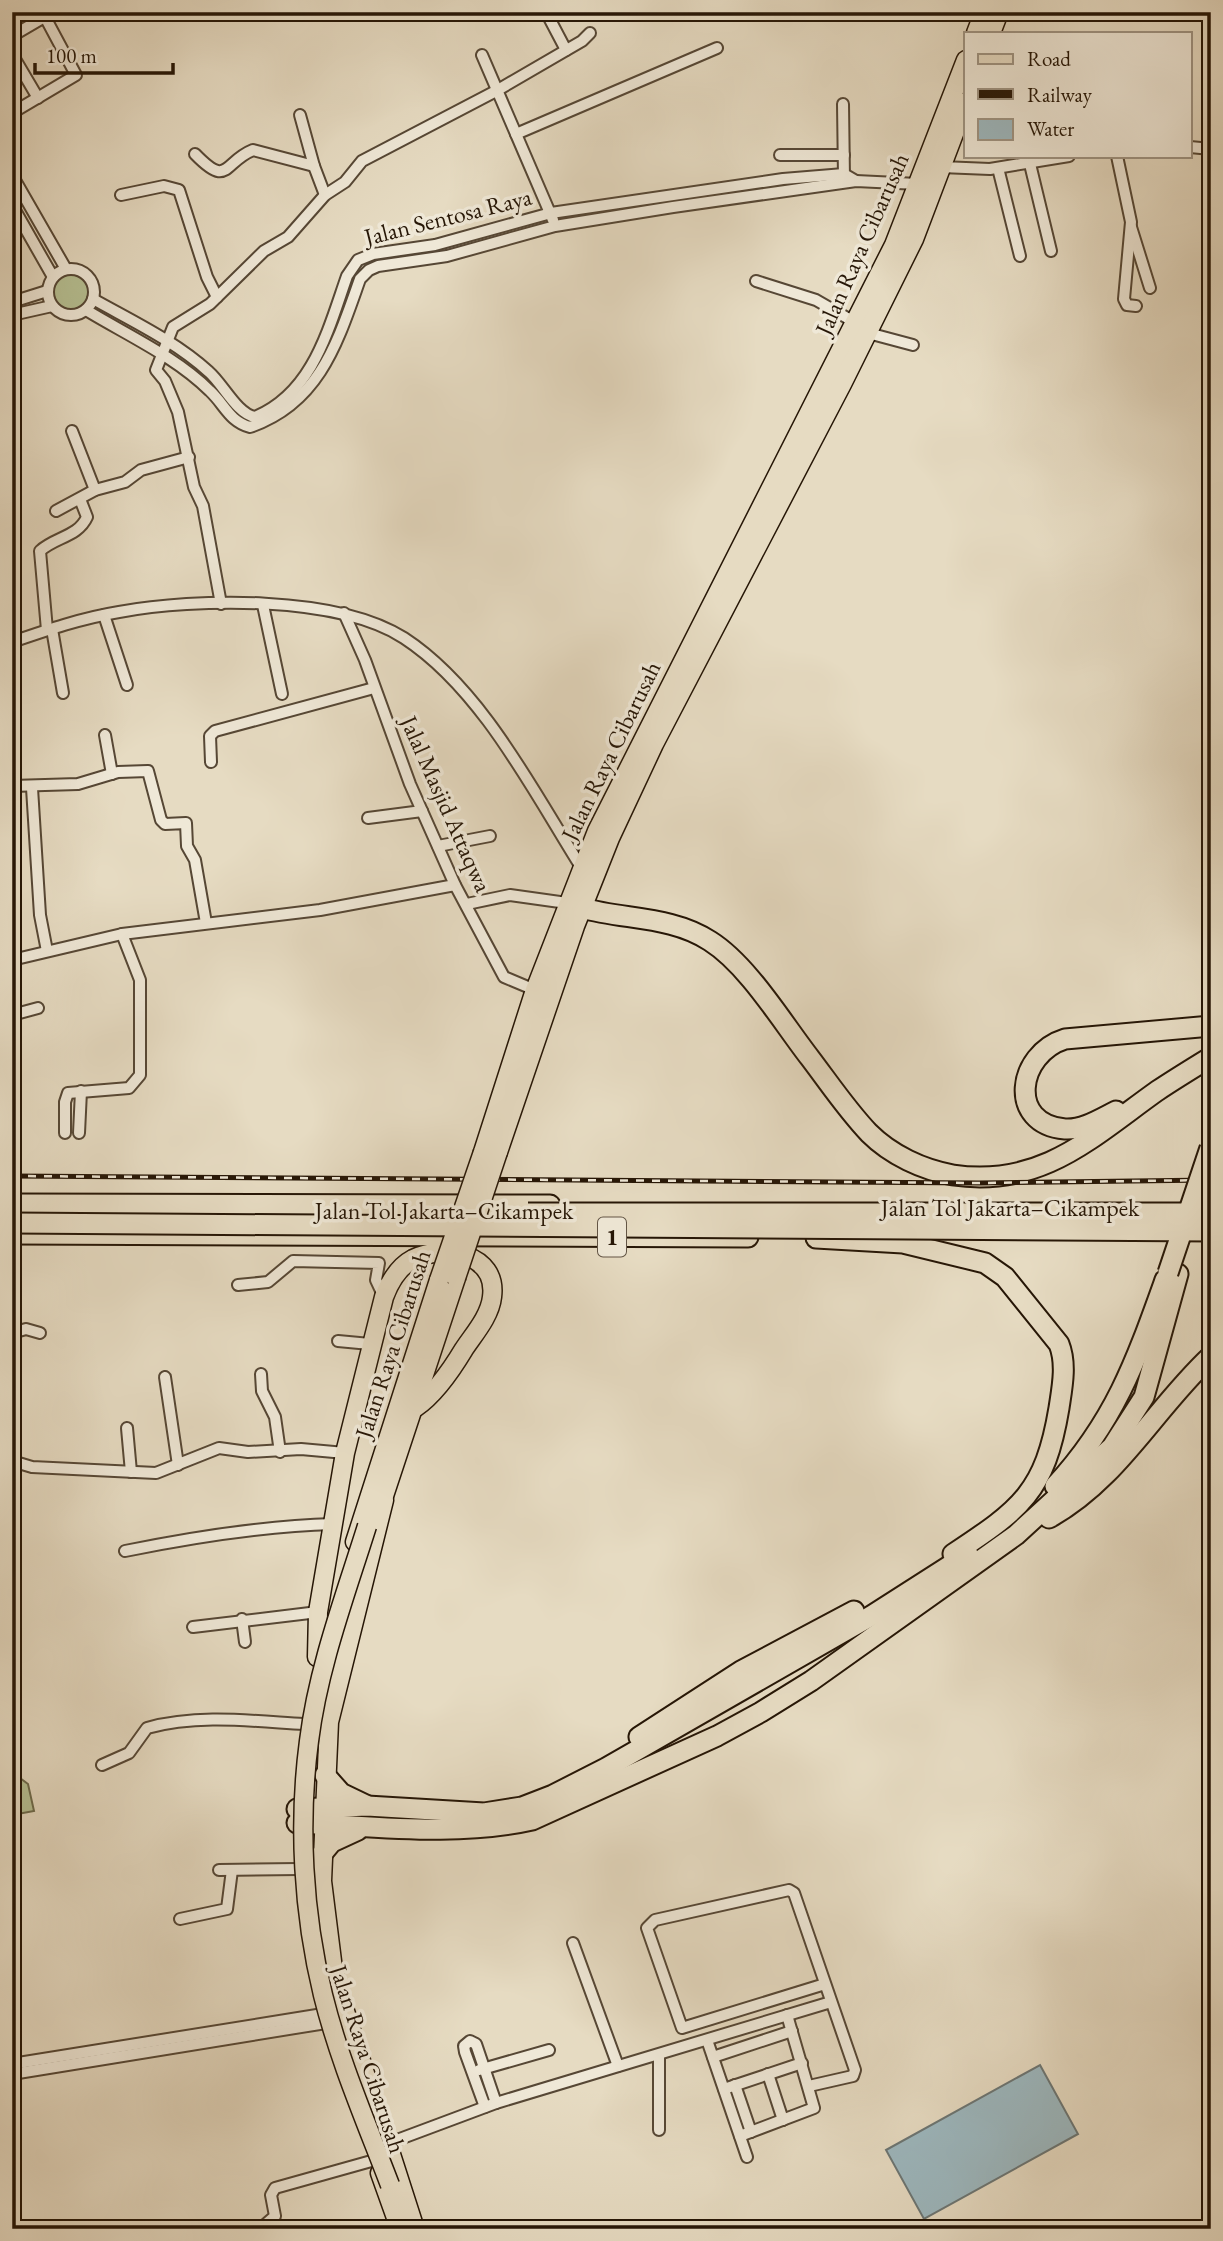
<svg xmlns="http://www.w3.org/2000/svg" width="1223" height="2241" font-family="'EB Garamond',serif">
<rect width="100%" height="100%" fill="#e6dbc2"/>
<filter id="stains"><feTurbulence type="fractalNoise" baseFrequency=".00286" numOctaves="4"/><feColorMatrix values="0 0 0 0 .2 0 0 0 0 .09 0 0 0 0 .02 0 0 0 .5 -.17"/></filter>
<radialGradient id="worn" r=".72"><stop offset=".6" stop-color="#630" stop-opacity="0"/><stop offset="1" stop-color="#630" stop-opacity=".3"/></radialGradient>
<g fill="#b6c093" stroke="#6e6b4c" stroke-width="2">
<circle cx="72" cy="292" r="19"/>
<polygon points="12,1772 28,1784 34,1811 12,1815"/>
</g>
<polygon fill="#9db8bf" stroke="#6d7775" stroke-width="2" points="1040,2065 1078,2134 924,2219 886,2150"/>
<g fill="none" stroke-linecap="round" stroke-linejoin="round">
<defs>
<g id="street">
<polyline points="546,12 566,50"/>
<polyline points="12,36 53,12"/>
<polyline points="12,54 38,98"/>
<polyline points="482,55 553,220"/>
<polyline points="843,104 844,178"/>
<polyline points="12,113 76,75 45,17"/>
<polyline points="300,115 314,166 325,195"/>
<polyline points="516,134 717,48"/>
<polyline points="1190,147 1211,149"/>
<polyline points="1208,149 1211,167"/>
<path d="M195,154c34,35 28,8 58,-4l61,16"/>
<polyline points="780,155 844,155"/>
<polyline points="1117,156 1131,222 1124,299 1127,305 1136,306"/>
<polyline points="1030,164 1051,251"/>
<polyline points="941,167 990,169 1069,156"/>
<polyline points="998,168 1020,256"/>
<polyline points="12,175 66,269"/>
<polyline points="121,195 164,186 179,190 207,277 217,297"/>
<polyline points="12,205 53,277"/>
<polyline points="1131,227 1150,288"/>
<circle cx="71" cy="292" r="23"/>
<polyline points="756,281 816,300 856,323"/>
<path d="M93,299c39,22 82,42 116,73 14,12 28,42 46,45 58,-24 73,-87 92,-141l11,-16 15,-6 62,-9 116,-32 232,-34 61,-5 12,7"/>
<polyline points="12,302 47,291"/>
<path d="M86,310c41,25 90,47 124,81 15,14 19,30 40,36 70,-24 88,-86 110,-148l9,-9 9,-4 69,-10 108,-30 118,-19 183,-26 62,3"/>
<polyline points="12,315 52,306"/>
<polyline points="868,333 913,345"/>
<polyline points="72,431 95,490"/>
<polyline points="56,511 95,490 125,482 141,470 189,457"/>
<polyline points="221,604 203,506 194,487 178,412 165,381 156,370 173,327 210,304 264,251 288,237 325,195 345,182 362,161 496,91 582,41 590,33"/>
<polyline points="263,605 282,694"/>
<polyline points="344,613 365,660 410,784 455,885 504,977 535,990"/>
<polyline points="104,615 127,685"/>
<polyline points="52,629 63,693"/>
<path d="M47,630l-7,-79c15,-14 38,-14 47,-34l-7,-18"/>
<path d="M12,642c35,-12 70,-24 107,-30 77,-14 218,-17 285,26 78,51 129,153 177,229"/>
<polyline points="105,735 112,774"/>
<polyline points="211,762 210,736 215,731 374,688"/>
<polyline points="12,786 78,784 118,772 148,771 161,820 165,824 186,823 187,846 195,860 206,923"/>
<polyline points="32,788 40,915 47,951"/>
<polyline points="368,818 422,811"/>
<polyline points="438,846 490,836"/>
<polyline points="467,904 510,895 567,903"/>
<polyline points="12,960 122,934 320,910 455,885"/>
<polyline points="12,1015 38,1008"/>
<polyline points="65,1133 65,1102 68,1093 129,1088 140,1075 140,980 122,934"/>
<polyline points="79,1133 81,1091"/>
<polyline points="238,1285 268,1282 293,1261 379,1263 376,1280 384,1297"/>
<polyline points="12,1333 26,1329 40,1333"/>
<polyline points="338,1341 370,1344"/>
<polyline points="261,1374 262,1391 275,1417 280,1452"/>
<polyline points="165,1377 178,1465"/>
<polyline points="127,1428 131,1472"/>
<polyline points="12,1461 32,1467 156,1473 219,1448 248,1452 301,1449 345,1453"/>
<path d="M125,1551c69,-14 138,-25 208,-27"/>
<polyline points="242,1619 245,1642"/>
<polyline points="193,1627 318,1612"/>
<path d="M102,1765l27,-12 18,-25c51,-14 105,-7 157,-4"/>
<polyline points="219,1870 299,1869"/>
<polyline points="180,1919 227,1909 232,1870"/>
<polyline points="573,1943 618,2066"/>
<polyline points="707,2040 747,2157"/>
<polyline points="659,2055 659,2130"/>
<polyline points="713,2057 792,2031"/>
<polyline points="12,2064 323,2014"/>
<polyline points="479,2070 549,2050"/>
<polyline points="12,2074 326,2023"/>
<polyline points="768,2074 783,2120"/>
<polyline points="735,2085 751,2132"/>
<polyline points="809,2086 853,2076 855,2070 794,1893 789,1890 655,1920 647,1928 682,2028 825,1984"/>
<polyline points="724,2089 802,2063"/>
<polyline points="485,2107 465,2052 464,2046 470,2041 476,2044 496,2103"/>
<polyline points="740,2136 814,2108 787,2015"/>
<polyline points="389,2143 496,2103 831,2002"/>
<polyline points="260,2229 275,2216 271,2195 275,2188 375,2160"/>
</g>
<g id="primary">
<polyline points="976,33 984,12"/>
<polyline points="991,33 999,12"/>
<polyline points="483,1152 535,990 597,831 894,245 966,60"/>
<polyline points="498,1152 575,926 610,838 654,744 842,384 914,239 966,102"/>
<polyline points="384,1500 329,1722 322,1881 334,1977 415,2229"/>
<polyline points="379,1511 456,1278"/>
<polyline points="355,1542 439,1280"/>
<path d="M317,1657l1,-45 27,-159 39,-156c6,-16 14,-30 29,-38 30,-15 85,-6 79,38 -2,19 -18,37 -28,52 -12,20 -29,45 -48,58"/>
<polyline points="380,2173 400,2229"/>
</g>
<g id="highway">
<path d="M582,908c43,12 90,8 128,33 38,24 72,81 100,117 19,25 37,52 59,75 22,22 54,37 84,42 88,13 138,-37 204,-84 18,-12 36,-23 54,-34"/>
<path d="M1116,1111c-16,8 -33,19 -51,18 -58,-5 -48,-75 0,-90l146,-13"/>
<polyline points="12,1204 550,1205"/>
<polyline points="12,1234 748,1237"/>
<path d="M816,1238l87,5 82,20 20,14 54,67c8,20 3,44 0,64 -14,84 -38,101 -106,146"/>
<path d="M1055,1486c60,-65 81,-125 110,-206"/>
<path d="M1049,1518c70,-39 105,-109 162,-162"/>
<polyline points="639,1737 741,1671 854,1611"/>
<polyline points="325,1775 341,1793 366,1805"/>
<polyline points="297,1809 367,1806 484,1813 522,1807 553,1795 606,1768 871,1616 968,1554"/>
<path d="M297,1823c76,3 160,14 235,-3l185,-84 44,-24 50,-31 205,-146 96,-88 32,-50 34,-123"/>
<polyline points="322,1854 332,1842 358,1830"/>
</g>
</defs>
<use href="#street" stroke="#564735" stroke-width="14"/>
<use href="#primary" stroke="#261606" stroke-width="21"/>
<use href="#highway" stroke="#261606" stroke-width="23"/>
<use href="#street" stroke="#efe8d7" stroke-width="10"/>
<use href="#primary" stroke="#e6dbc2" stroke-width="18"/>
<use href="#highway" stroke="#e6dbc2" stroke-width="19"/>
<defs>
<polyline id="rail" points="12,1176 979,1183 1211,1180"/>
</defs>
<use href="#rail" stroke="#261606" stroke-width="5"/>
<use href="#rail" stroke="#efe8d7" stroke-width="2.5" stroke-dasharray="8" stroke-linecap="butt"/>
<defs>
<g id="primary-bridge">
<polyline points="456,1278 498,1152"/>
<polyline points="439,1280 483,1152"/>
<path d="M367,1526c-22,70 -49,142 -58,215 -11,83 -6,172 14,254 16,65 43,127 67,190"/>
</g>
<g id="highway-bridge">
<polyline points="528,1213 1211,1213"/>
<polyline points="12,1223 1211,1231"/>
<polyline points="1168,1273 1210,1148"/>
</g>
</defs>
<use href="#primary-bridge" stroke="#261606" stroke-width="21" stroke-linecap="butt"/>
<use href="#highway-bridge" stroke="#261606" stroke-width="23" stroke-linecap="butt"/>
<use href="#primary-bridge" stroke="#e6dbc2" stroke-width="18"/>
<use href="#highway-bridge" stroke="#e6dbc2" stroke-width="19"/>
</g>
<g text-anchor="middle" stroke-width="7" stroke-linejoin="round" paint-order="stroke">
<rect fill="#efe8d7" stroke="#625545" stroke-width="2" x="598" y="1217.5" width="28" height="39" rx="5"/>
<g font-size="23" font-weight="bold" fill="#261606">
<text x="612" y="1245">1</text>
</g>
<g font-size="24" fill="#261606" stroke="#efe8d7">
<text transform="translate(448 217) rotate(-14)" y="8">Jalan Sentosa Raya</text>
<text transform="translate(862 244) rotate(-66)" y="8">Jalan Raya Cibarusah</text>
<text transform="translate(611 751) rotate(-64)" y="8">Jalan Raya Cibarusah</text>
<text transform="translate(446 804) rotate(66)" y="8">Jalal Masjid Attaqwa</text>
<text x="1010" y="1216">Jalan Tol Jakarta–Cikampek</text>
<text x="444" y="1219">Jalan Tol Jakarta–Cikampek</text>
<text transform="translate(393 1344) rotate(-72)" y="8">Jalan Raya Cibarusah</text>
<text transform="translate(368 2059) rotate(72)" y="8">Jalan Raya Cibarusah</text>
</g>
</g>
<rect width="1223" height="2241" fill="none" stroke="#e6dbc2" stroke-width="42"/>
<rect x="14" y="14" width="1195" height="2213" fill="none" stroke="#261606" stroke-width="3.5"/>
<rect x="21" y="21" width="1181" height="2199" fill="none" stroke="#261606" stroke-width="2"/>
<rect x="964" y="32" width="228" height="126" fill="#efe8d7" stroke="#9f9483" stroke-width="2"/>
<rect x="978" y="54" width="35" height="10" fill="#e6dbc2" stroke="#9f9483" stroke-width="2"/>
<text x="1027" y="66" font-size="21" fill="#261606">Road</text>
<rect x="978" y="89" width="35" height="10" fill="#261606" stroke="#9f9483" stroke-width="2"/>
<text x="1027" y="102" font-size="21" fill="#261606">Railway</text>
<rect x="978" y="119" width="35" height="21" fill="#9db8bf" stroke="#9f9483" stroke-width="2"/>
<text x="1027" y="136" font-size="21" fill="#261606">Water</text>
<path d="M35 63v10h138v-10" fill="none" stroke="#261606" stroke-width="3.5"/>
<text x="46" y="63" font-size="21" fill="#261606" stroke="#efe8d7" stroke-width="5" paint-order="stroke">100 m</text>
<rect width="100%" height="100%" filter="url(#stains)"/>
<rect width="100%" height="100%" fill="url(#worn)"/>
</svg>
